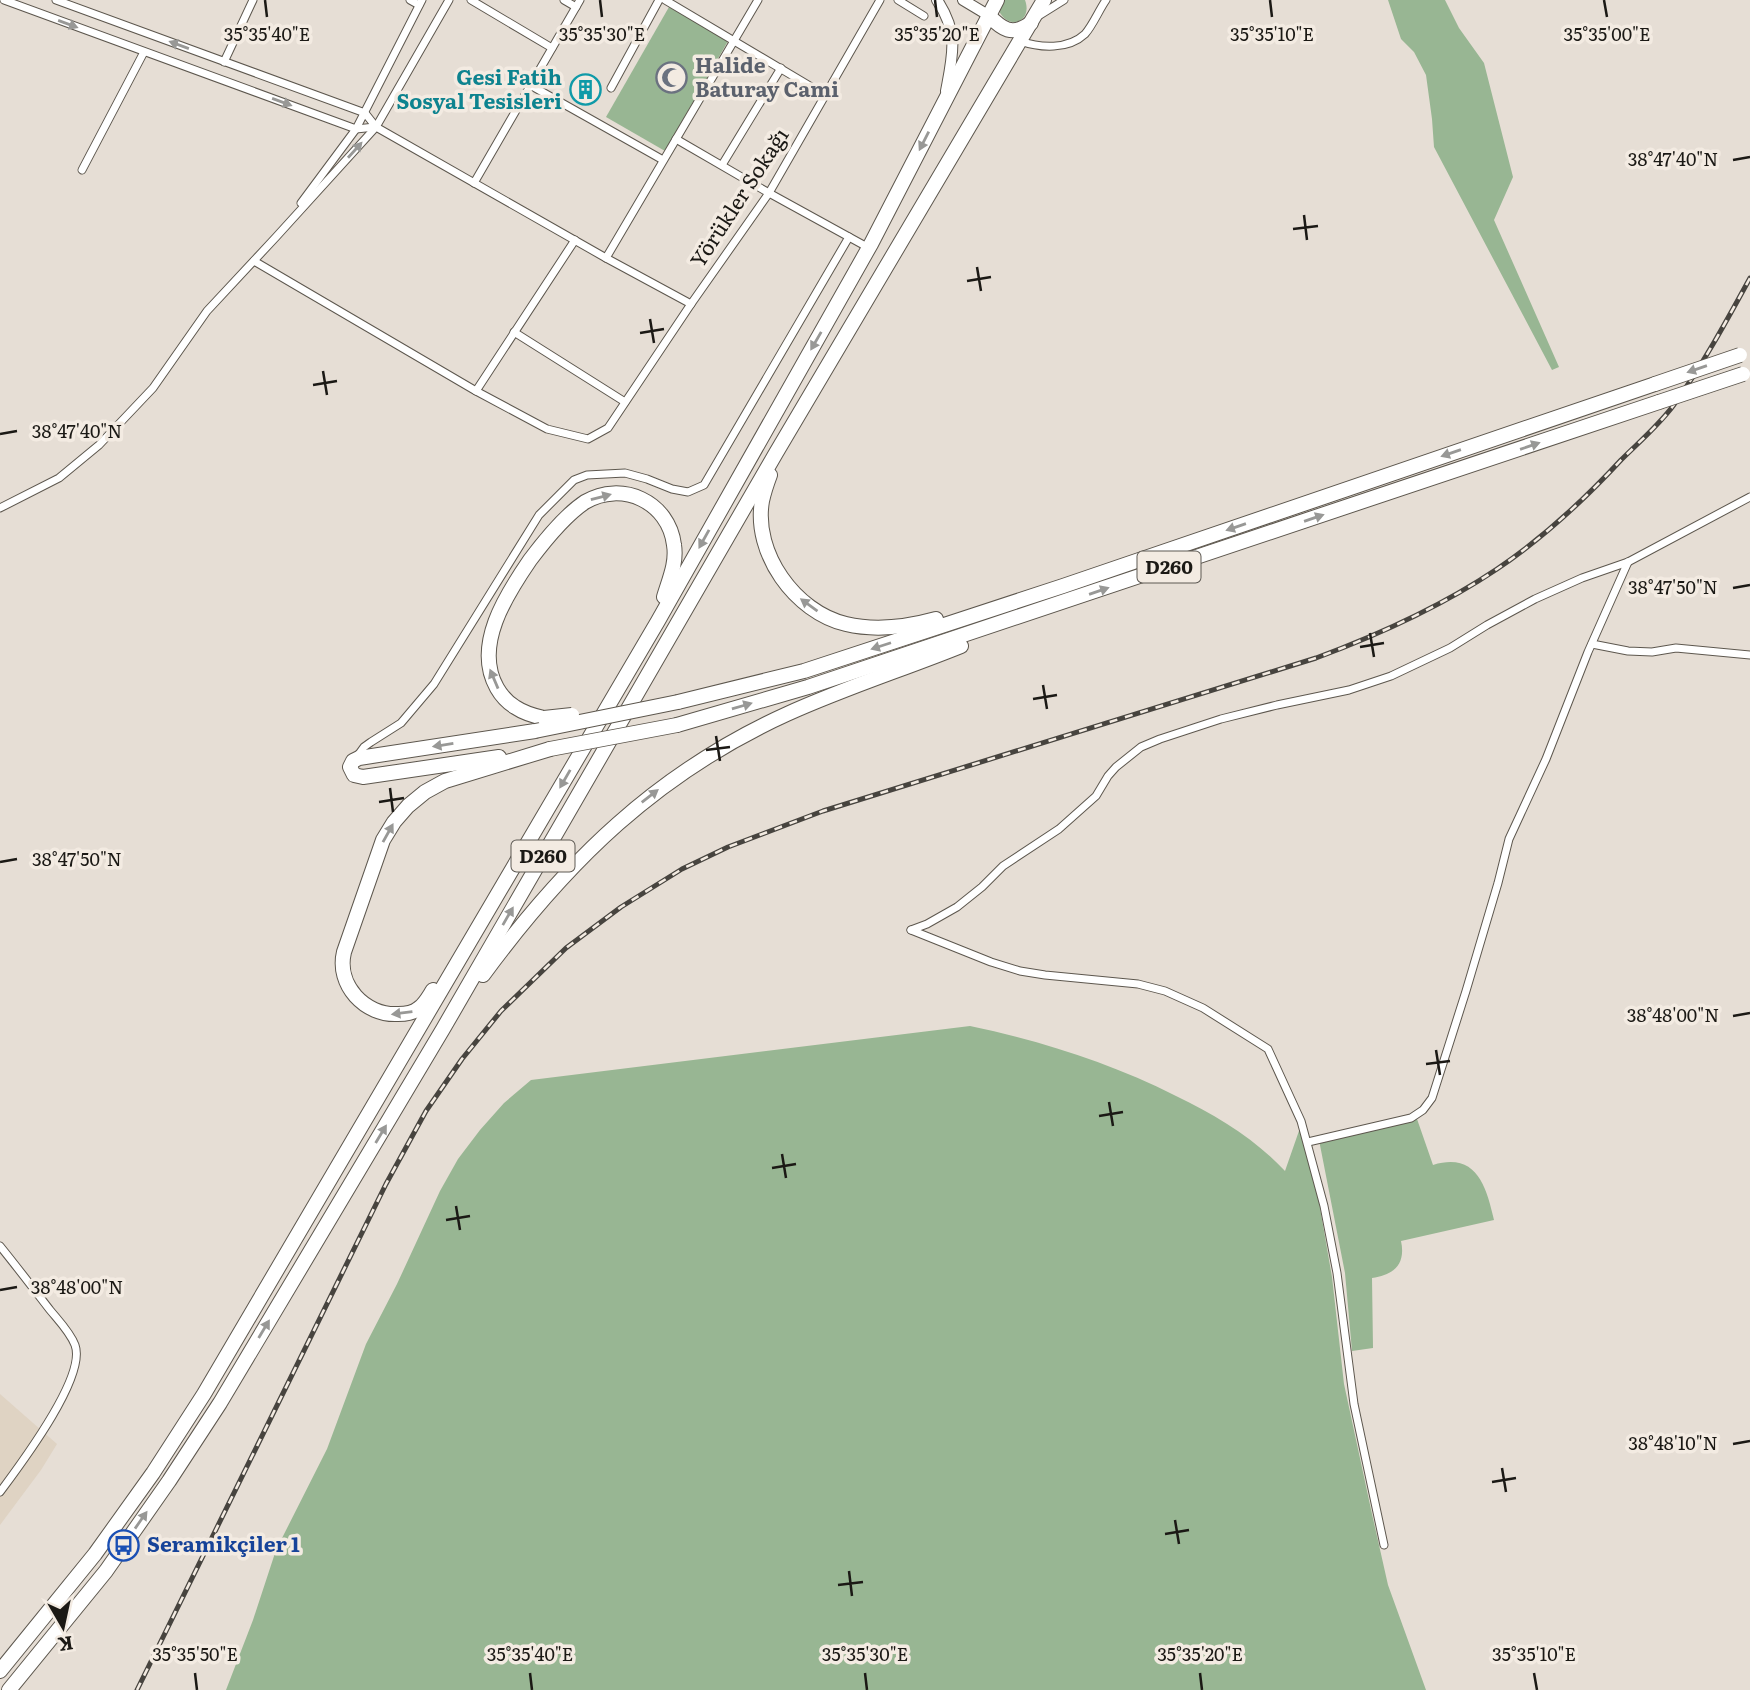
<svg xmlns="http://www.w3.org/2000/svg" width="1750" height="1690" font-family="Literata,serif">
<rect width="100%" height="100%" fill="#e6ded5"/>
<polygon fill="#dfd3c3" points="0,1394 57,1444 41,1470 0,1525"/>
<g fill="#98b693">
<path d="M1001,0h24c8,22 -16,31 -26,11z"/>
<polygon points="1388,0 1445,0 1459,28 1484,63 1513,177 1494,220 1559,367 1552,370 1434,147 1432,119 1426,75 1414,52 1401,39"/>
<polygon points="669,7 728,41 665,151 606,117"/>
<path d="M970,1026c71,15 141,37 206,70 41,20 78,42 109,75l15,-43 19,74 13,75 12,107 28,130 16,71 38,105h-1200l27,-70 23,-70 51,-101 39,-105 31,-60 43,-93 18,-32 22,-29 24,-27 27,-23z"/>
<path d="M1417,1119l16,46c43,-13 53,20 61,55l-93,21c5,23 -7,34 -29,37l1,70 -21,3 -7,-78 -26,-133z"/>
</g>
<g fill="none" stroke-linecap="round" stroke-linejoin="round">
<defs>
<g id="street">
<polyline points="4,0 356,129 375,127"/>
<polyline points="56,0 365,113 376,127 606,258 691,304"/>
<polyline points="410,0 419,5"/>
<polyline points="471,0 552,48"/>
<polyline points="564,0 576,7"/>
<polyline points="665,0 825,95"/>
<polyline points="898,0 924,16"/>
<polyline points="1040,15 1064,0"/>
<path d="M1020,41c20,7 48,9 65,-7 8,-9 14,-24 21,-34"/>
<polyline points="224,62 253,0"/>
<polyline points="530,85 663,160"/>
<polyline points="611,88 659,0"/>
<polyline points="676,139 769,193 869,248"/>
<polyline points="722,165 781,68"/>
<polyline points="82,170 144,52"/>
<polyline points="474,183 580,0"/>
<polyline points="301,203 356,129 422,0"/>
<polyline points="606,258 758,0"/>
<polyline points="254,261 476,391 547,429 588,439 608,428 691,304 769,193 880,0"/>
<polyline points="514,332 625,402"/>
<polyline points="476,391 575,240"/>
<polyline points="0,508 59,478 99,445 153,388 207,311 276,237 376,127 449,0"/>
<polyline points="1592,644 1628,651 1652,652 1676,648 1750,655"/>
<polyline points="356,758 364,747 371,742 401,723 434,684 539,515 574,480 587,475 625,473 647,479 672,489 688,492 704,485 849,237"/>
<polyline points="911,930 927,924 957,907 982,887 1003,866 1059,829 1096,796 1108,776 1116,767 1141,747 1160,739 1221,719 1277,705 1349,690 1391,676 1450,648 1487,625 1535,599 1582,578 1628,562 1750,497"/>
<polyline points="911,930 991,962 1020,971 1045,975 1138,984 1165,991 1203,1008 1268,1049 1301,1121 1324,1206 1337,1273 1354,1404 1384,1545"/>
<polyline points="1308,1142 1411,1118 1423,1110 1432,1098 1466,991 1498,883 1509,839 1546,759 1588,652 1628,562"/>
<path d="M0,1246c17,21 33,42 50,64 9,11 20,22 25,35 12,32 -55,120 -75,147"/>
</g>
<g id="secondary">
<path d="M937,0c22,33 16,54 9,91"/>
<polyline points="963,0 988,15"/>
</g>
<g id="highway">
<path d="M988,15c14,14 24,22 43,8"/>
<path d="M770,475c-3,8 -6,17 -8,26 -9,52 33,111 84,123 29,7 61,3 90,-5"/>
<polyline points="678,702 804,671 1063,586 1655,384"/>
<path d="M544,718c-10,-2 -20,-5 -29,-11 -8,-5 -14,-12 -18,-19 -24,-42 9,-93 33,-128 15,-20 34,-44 55,-58 37,-22 84,0 89,43 3,18 -5,35 -10,52"/>
<polyline points="677,725 808,687 1659,402"/>
<polyline points="499,757 363,777 354,775 350,767 353,761 359,758 535,731"/>
<path d="M483,975c84,-114 174,-202 304,-261 57,-26 117,-45 174,-68"/>
<path d="M433,990c-4,6 -8,14 -14,18 -5,5 -14,6 -21,6 -33,2 -62,-29 -54,-62l39,-112 11,-18 14,-16 17,-14 20,-11 105,-32"/>
<polyline points="0,1671 95,1554 153,1473 204,1394 658,621 871,244 997,0"/>
<polyline points="9,1690 106,1571 169,1481 220,1403 443,1029 776,453 1044,0"/>
</g>
</defs>
<use href="#street" stroke="#5d574e" stroke-width="9"/>
<use href="#secondary" stroke="#5d574e" stroke-width="12"/>
<use href="#highway" stroke="#5d574e" stroke-width="16"/>
<use href="#street" stroke="#fff" stroke-width="7"/>
<use href="#secondary" stroke="#fff" stroke-width="10"/>
<use href="#highway" stroke="#fff" stroke-width="14"/>
<defs>
<path id="rail" d="M137,1690l249,-506 40,-73 36,-52 39,-48 65,-63 55,-41 61,-38 46,-22 95,-36 493,-153c62,-23 126,-52 181,-89 46,-31 87,-69 124,-109 17,-17 37,-34 52,-54 29,-40 53,-84 77,-128"/>
</defs>
<use href="#rail" stroke="#47443f" stroke-width="5"/>
<use href="#rail" stroke="#f3ebe2" stroke-width="2.5" stroke-dasharray="8" stroke-linecap="butt"/>
<defs>
<g id="highway-bridge">
<polyline points="1655,384 1740,355"/>
<polyline points="1659,402 1743,374"/>
<polyline points="544,718 572,715"/>
<polyline points="535,731 678,702"/>
<polyline points="550,749 677,725"/>
</g>
</defs>
<use href="#highway-bridge" stroke="#5d574e" stroke-width="16" stroke-linecap="butt"/>
<use href="#highway-bridge" stroke="#fff" stroke-width="14"/>
</g>
<defs><path id="oneway-solid" d="M-6-.8H1V-3.2L6.5 0L1 3.2V.8H-6Z" transform="scale(1.75)"/></defs>
<g fill="#989896">
<use href="#oneway-solid" transform="translate(68 24) rotate(20)"/>
<use href="#oneway-solid" transform="translate(179 45) rotate(-160)"/>
<use href="#oneway-solid" transform="translate(282 102) rotate(20)"/>
<use href="#oneway-solid" transform="translate(924 141) rotate(117)"/>
<use href="#oneway-solid" transform="translate(355 150) rotate(-48)"/>
<use href="#oneway-solid" transform="translate(816 341) rotate(120)"/>
<use href="#oneway-solid" transform="translate(1697 369) rotate(161)"/>
<use href="#oneway-solid" transform="translate(1530 446) rotate(-19)"/>
<use href="#oneway-solid" transform="translate(1451 453) rotate(161)"/>
<use href="#oneway-solid" transform="translate(601 497) rotate(-15)"/>
<use href="#oneway-solid" transform="translate(1314 518) rotate(-19)"/>
<use href="#oneway-solid" transform="translate(1236 527) rotate(161)"/>
<use href="#oneway-solid" transform="translate(704 539) rotate(119)"/>
<use href="#oneway-solid" transform="translate(1099 591) rotate(-19)"/>
<use href="#oneway-solid" transform="translate(809 605) rotate(-144)"/>
<use href="#oneway-solid" transform="translate(881 646) rotate(162)"/>
<use href="#oneway-solid" transform="translate(494 679) rotate(-113)"/>
<use href="#oneway-solid" transform="translate(742 706) rotate(-16)"/>
<use href="#oneway-solid" transform="translate(443 745) rotate(171)"/>
<use href="#oneway-solid" transform="translate(565 779) rotate(120)"/>
<use href="#oneway-solid" transform="translate(650 796) rotate(-38)"/>
<use href="#oneway-solid" transform="translate(388 833) rotate(-61)"/>
<use href="#oneway-solid" transform="translate(508 916) rotate(-60)"/>
<use href="#oneway-solid" transform="translate(402 1013) rotate(173)"/>
<use href="#oneway-solid" transform="translate(381 1134) rotate(-59)"/>
<use href="#oneway-solid" transform="translate(264 1329) rotate(-59)"/>
<use href="#oneway-solid" transform="translate(141 1520) rotate(-55)"/>
</g>
<path fill="none" stroke="#1b1915" stroke-width="2.5" d="M265,0l2,17M600,0l2,17M935,0l2,17M1270,0l2,17M1604,0l3,17M1733,160l17,-3M1304,215l3,25M1293,229l25,-3M977,267l4,24M967,281l24,-4M650,319l4,24M640,333l24,-4M323,371l4,24M313,385l24,-4M0,434l17,-3M1733,588l17,-3M1370,633l4,24M1360,647l24,-4M1043,685l4,24M1033,699l24,-4M716,736l4,25M706,750l24,-3M390,788l3,24M379,802l25,-4M0,862l17,-3M1733,1016l17,-3M1436,1050l4,25M1426,1064l24,-3M1109,1102l4,24M1099,1116l24,-4M782,1154l4,24M772,1168l24,-4M456,1206l4,24M446,1220l24,-4M0,1290l17,-3M1733,1444l17,-3M1502,1468l4,24M1492,1482l24,-4M1175,1520l4,24M1165,1534l24,-4M849,1571l3,25M838,1585l25,-3M195,1673l2,17M530,1673l2,17M865,1673l2,17M1200,1673l2,17M1534,1673l3,17"/>
<defs>
<symbol id="mosque-ring" viewBox="-11 -11 22 22"><circle r="9.5" fill="#f3ebe2" stroke="#6b7280" stroke-width="1.5"/><path d="M3.5-4.9A6 6 0 1 0 3.5 4.9A5 5 0 1 1 3.5-4.9Z" fill="#6b7280"/></symbol>
<symbol id="building-ring" viewBox="-11 -11 22 22"><circle r="9.5" fill="#f3ebe2" stroke="#0f9aa8" stroke-width="1.5"/><path d="M-4-6H4V6H1V3H-1V6H-4ZM-2.5-4.3h1.7v1.8h-1.7ZM.8-4.3h1.7v1.8H.8ZM-2.5-1h1.7V.8h-1.7ZM.8-1h1.7V.8H.8Z" fill="#0f9aa8"/></symbol>
<symbol id="bus-ring" viewBox="-11 -11 22 22"><circle r="9.5" fill="#f3ebe2" stroke="#1a4fb4" stroke-width="1.5"/><path d="M-5-6H5V4H4V6H2V4H-2V6H-4V4H-5ZM-3.5-4V0h7V-4ZM-3.5 1.2v1.5H-2V1.2ZM2 1.2v1.5H3.5V1.2Z" fill="#1a4fb4"/></symbol>
</defs>
<g fill-rule="evenodd">
<use href="#mosque-ring" x="654" y="60" width="35" height="35"/>
<use href="#building-ring" x="568" y="72" width="35" height="35"/>
<use href="#bus-ring" x="106" y="1528" width="35" height="35"/>
</g>
<g text-anchor="middle" stroke-width="7" stroke-linejoin="round" paint-order="stroke">
<g fill="#f3ebe2" stroke="#5c5852" stroke-width="2">
<rect x="1137.5" y="551.5" width="63" height="31" rx="5"/>
<rect x="511.5" y="840.5" width="63" height="31" rx="5"/>
</g>
<g font-size="19" font-weight="bold" fill="#1b1915">
<text x="1169" y="574">D260</text>
<text x="543" y="863">D260</text>
</g>
<g font-size="21" font-weight="bold" fill="#5b616d" stroke="#f3ebe2" text-anchor="start">
<text x="695" y="73">Halide<tspan x="695" dy="24">Baturay Cami</tspan></text>
</g>
<g font-size="21" font-weight="bold" fill="#0d838f" stroke="#f3ebe2" text-anchor="end">
<text x="562" y="85">Gesi Fatih<tspan x="562" dy="24">Sosyal Tesisleri</tspan></text>
</g>
<g font-size="21" fill="#1b1915" stroke="#f3ebe2">
<text transform="translate(740 198) rotate(-57)" y="7">Yörükler Sokağı</text>
</g>
<g font-size="21" font-weight="bold" fill="#164399" stroke="#f3ebe2" text-anchor="start">
<text x="147" y="1552">Seramikçiler 1</text>
</g>
</g>
<g font-size="18" text-anchor="middle" fill="#1b1915" stroke="#f3ebe2" stroke-width="7" stroke-linejoin="round" paint-order="stroke">
<text x="267" y="41">35°35'40"E</text>
<text x="602" y="41">35°35'30"E</text>
<text x="937" y="41">35°35'20"E</text>
<text x="1272" y="41">35°35'10"E</text>
<text x="1607" y="41">35°35'00"E</text>
<text x="1673" y="166">38°47'40"N</text>
<text x="77" y="438">38°47'40"N</text>
<text x="1673" y="594">38°47'50"N</text>
<text x="77" y="866">38°47'50"N</text>
<text x="1673" y="1022">38°48'00"N</text>
<text x="77" y="1294">38°48'00"N</text>
<text x="1673" y="1450">38°48'10"N</text>
<text x="195" y="1661">35°35'50"E</text>
<text x="530" y="1661">35°35'40"E</text>
<text x="865" y="1661">35°35'30"E</text>
<text x="1200" y="1661">35°35'20"E</text>
<text x="1534" y="1661">35°35'10"E</text>
</g>
<g transform="translate(63 1627) rotate(171)" stroke="#f3ebe2" stroke-width="5" paint-order="stroke">
<path d="M0-5L12 26L0 18L-12 26Z" fill="#1b1915"/>
<text y="-10" font-size="19" font-weight="bold" text-anchor="middle" fill="#1b1915">K</text>
</g>
</svg>
